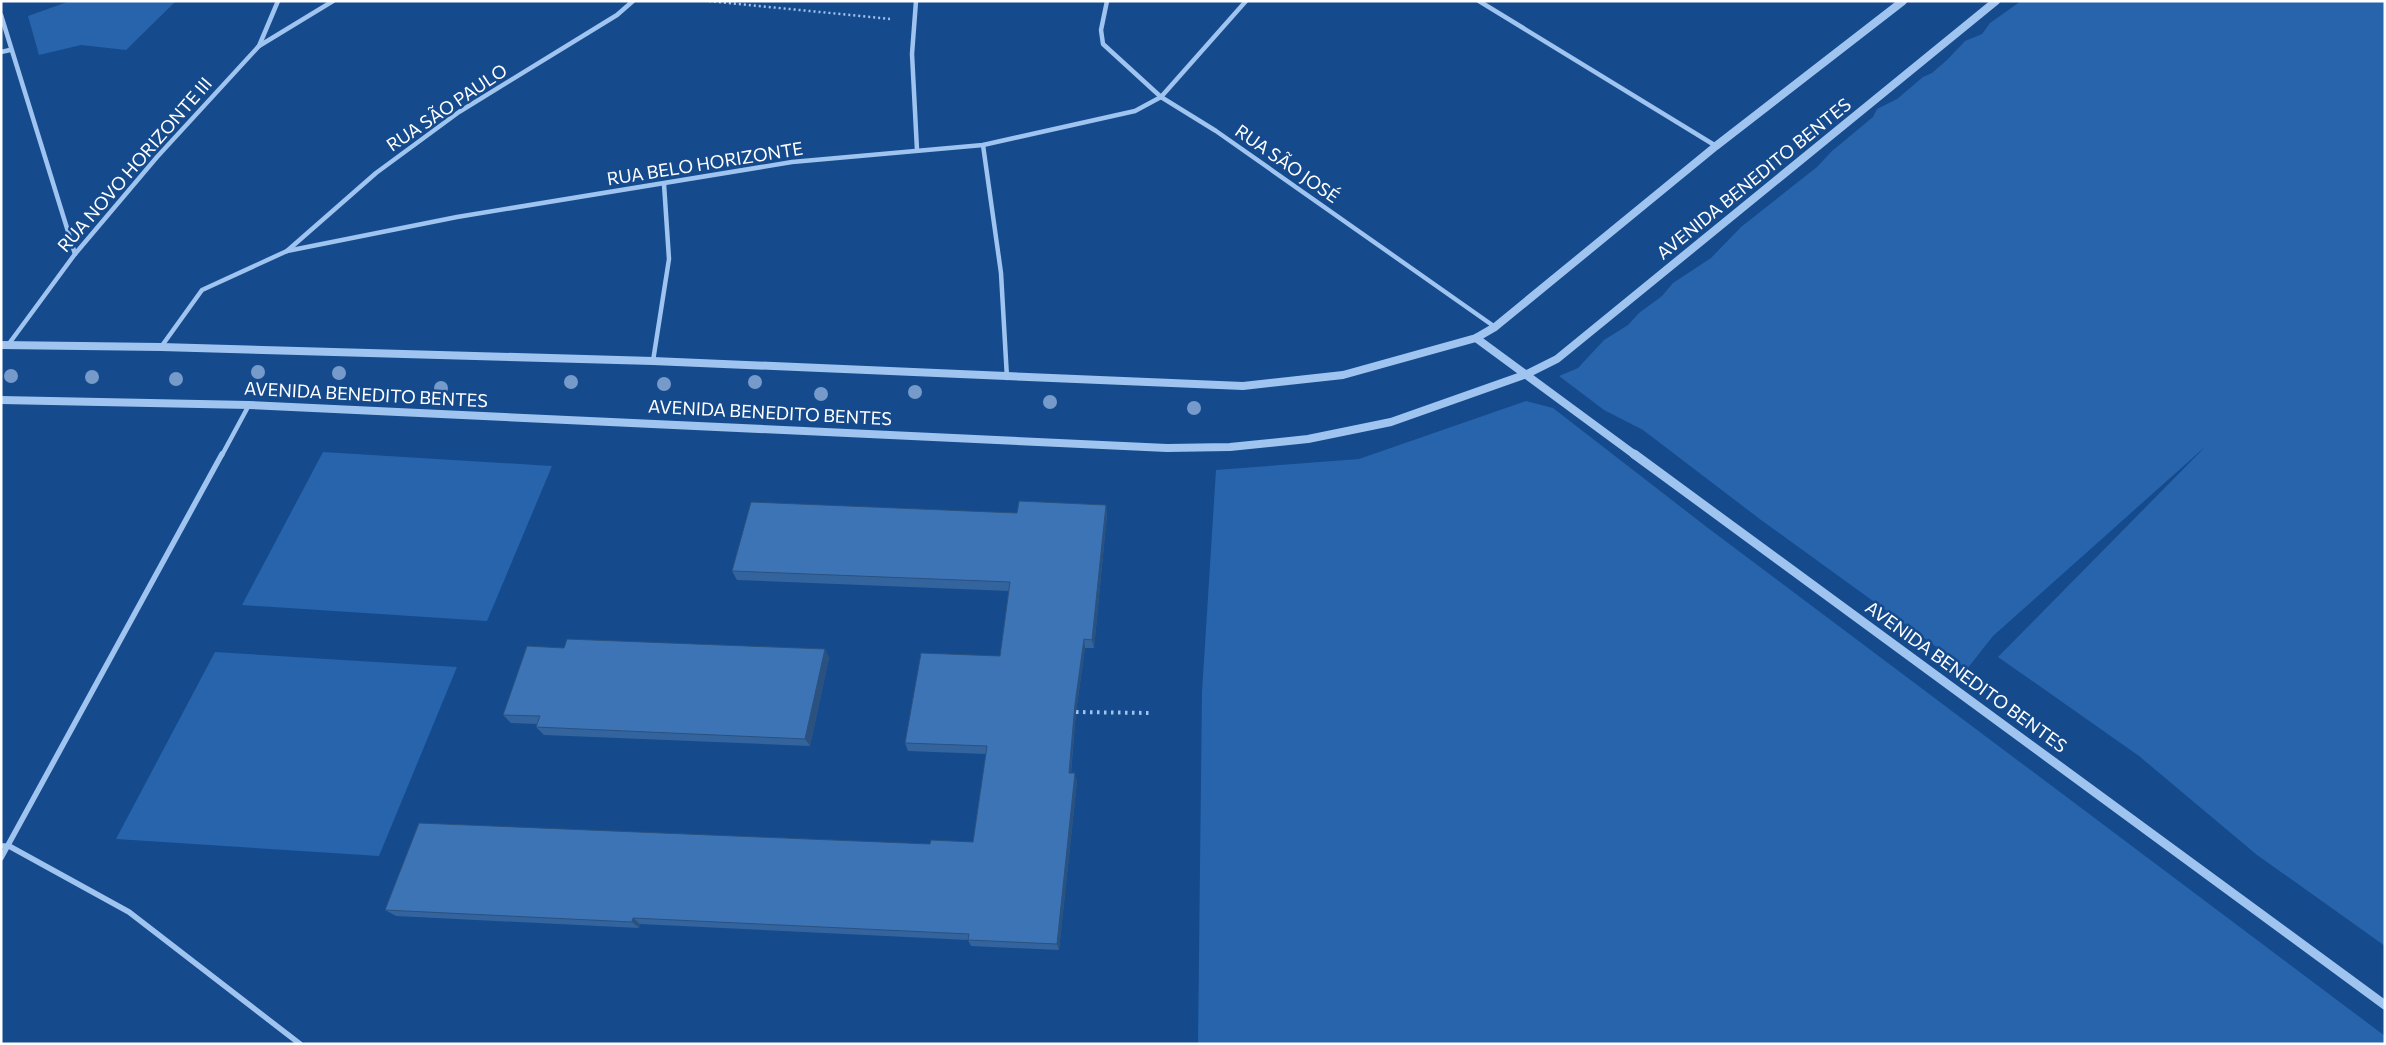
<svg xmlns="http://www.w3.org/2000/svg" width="2386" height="1045" font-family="Commissioner,sans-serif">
<rect width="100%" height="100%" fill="#154a8d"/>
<g fill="#2764ac">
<polygon points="70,1 176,1 126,50 81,45 39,55 28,16"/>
<polygon points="2021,1 2385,1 2385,946 2257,855 2139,756 1998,657 2206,446 1993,636 1967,669 1761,520 1643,430 1604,410 1559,376 1578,368 1604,340 1628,325 1639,313 1662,296 1673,283 1711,258 1741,227 1817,167 1832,151 1873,117 1877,109 1897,99 1923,77 1932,73 1947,60 1965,41 1982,34 1990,23"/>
<polygon points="1526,401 1553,408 1708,528 2385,1036 2385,1044 1198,1044 1202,692 1216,470 1359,459"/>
<polygon points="323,452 552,466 487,621 242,605"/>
<polygon points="215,652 457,667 379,856 116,839"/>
</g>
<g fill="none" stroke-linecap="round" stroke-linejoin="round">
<polyline stroke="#9fc4f0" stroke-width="2.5" stroke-dasharray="2 3" stroke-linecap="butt" points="709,1 890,19"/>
<polyline stroke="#9fc4f0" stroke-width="4" stroke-dasharray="2.5 4.5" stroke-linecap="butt" points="1076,712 1149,713"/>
<g stroke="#9fc4f0" stroke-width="4.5">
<polyline points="916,1 912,54 917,150"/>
<polyline points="1107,1 1101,30 1103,44 1161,97 1216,131 1495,327"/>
<polyline points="1479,1 1716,146"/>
<polyline points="1,15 75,254"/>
<polyline points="259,46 333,1"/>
<polyline points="1,52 10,50"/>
<polyline points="983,145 1001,273 1007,378"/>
<polyline points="287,251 376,173 459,112 617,15 633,1"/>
<polyline points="8,345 75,254 157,157 259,46 278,1"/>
<polyline points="161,347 202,290 287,251 457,217 792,162 983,145 1135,111 1161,97 1246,1"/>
<polyline points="653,361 669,259 664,184"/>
<polyline points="222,455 249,405"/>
</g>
<g stroke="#9fc4f0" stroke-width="5.5">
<polyline points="1,846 9,846 129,912 300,1044"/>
<polyline points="1,858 222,454"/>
</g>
<g stroke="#9fc4f0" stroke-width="8">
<polyline points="1476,338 1635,455"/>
<polyline points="1,345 161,347 653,361 1243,386 1343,375 1476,338 1495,327 1716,146 1903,1"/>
<polyline points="1,400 249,405 1167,448 1230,447 1308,439 1391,422 1527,374 1557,359 1996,1"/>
</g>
<polyline stroke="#9fc4f0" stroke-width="9" points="1634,454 2385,1005"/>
</g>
<g fill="#769bca">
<circle cx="258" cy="372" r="7"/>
<circle cx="339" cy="373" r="7"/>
<circle cx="11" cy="376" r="7"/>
<circle cx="92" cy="377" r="7"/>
<circle cx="176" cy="379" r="7"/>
<circle cx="571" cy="382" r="7"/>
<circle cx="755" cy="382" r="7"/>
<circle cx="664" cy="384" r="7"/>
<circle cx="441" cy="388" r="7"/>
<circle cx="915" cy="392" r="7"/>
<circle cx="821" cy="394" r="7"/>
<circle cx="1050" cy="402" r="7"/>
<circle cx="1194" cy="408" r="7"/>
</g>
<g fill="#34649d">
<polygon points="1106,505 1107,514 1094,648 1085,648 1076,712 1071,773 1077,781 1059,950 971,946 968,940 640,924 639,928 396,916 385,910 930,844 973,842 986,754 908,751 905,743 1000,656 1009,591 737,580 732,571 1017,513"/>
<polygon points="564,648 825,649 829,658 810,746 544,735 536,727 537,724 511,723 503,715"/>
</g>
<g fill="#2b517f">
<polygon points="1106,505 1107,514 1094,648 1092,640"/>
<polygon points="1084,639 1085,648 1076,712 1070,780 1069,773 1075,704"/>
<polygon points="825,649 829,658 810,746 805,739"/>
<polygon points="1075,773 1077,781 1059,950 1057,944"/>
<polygon points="633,918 640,924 639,928 632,922"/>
</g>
<g fill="#3d74b6" stroke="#2b517f">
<polygon points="1019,501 1106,505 1092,640 1084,639 1075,704 1069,773 1075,773 1057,944 968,940 969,934 633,918 632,922 385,910 419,823 930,844 931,840 973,842 987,746 905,743 921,653 1000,656 1010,582 732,571 751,502 1017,513"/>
<polygon points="567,639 825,649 805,739 536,727 540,716 503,715 527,646 564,648"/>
</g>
<g text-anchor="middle" stroke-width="5" stroke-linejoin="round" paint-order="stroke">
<g font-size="18" fill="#fff" stroke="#154a8d">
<text transform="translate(447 108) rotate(-34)" y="6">RUA SÃO PAULO</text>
<text transform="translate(705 164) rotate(-9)" y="6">RUA BELO HORIZONTE</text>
<text transform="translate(1287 164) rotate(35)" y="6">RUA SÃO JOSÉ</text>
<text transform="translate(135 165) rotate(-49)" y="6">RUA NOVO HORIZONTE III</text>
<text transform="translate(1754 179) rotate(-39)" y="6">AVENIDA BENEDITO BENTES</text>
<text transform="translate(366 395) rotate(3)" y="6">AVENIDA BENEDITO BENTES</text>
<text transform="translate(770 413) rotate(3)" y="6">AVENIDA BENEDITO BENTES</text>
<text transform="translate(1966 677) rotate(36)" y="6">AVENIDA BENEDITO BENTES</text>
</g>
</g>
<rect width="2386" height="1045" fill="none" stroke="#ffffff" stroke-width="5"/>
</svg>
